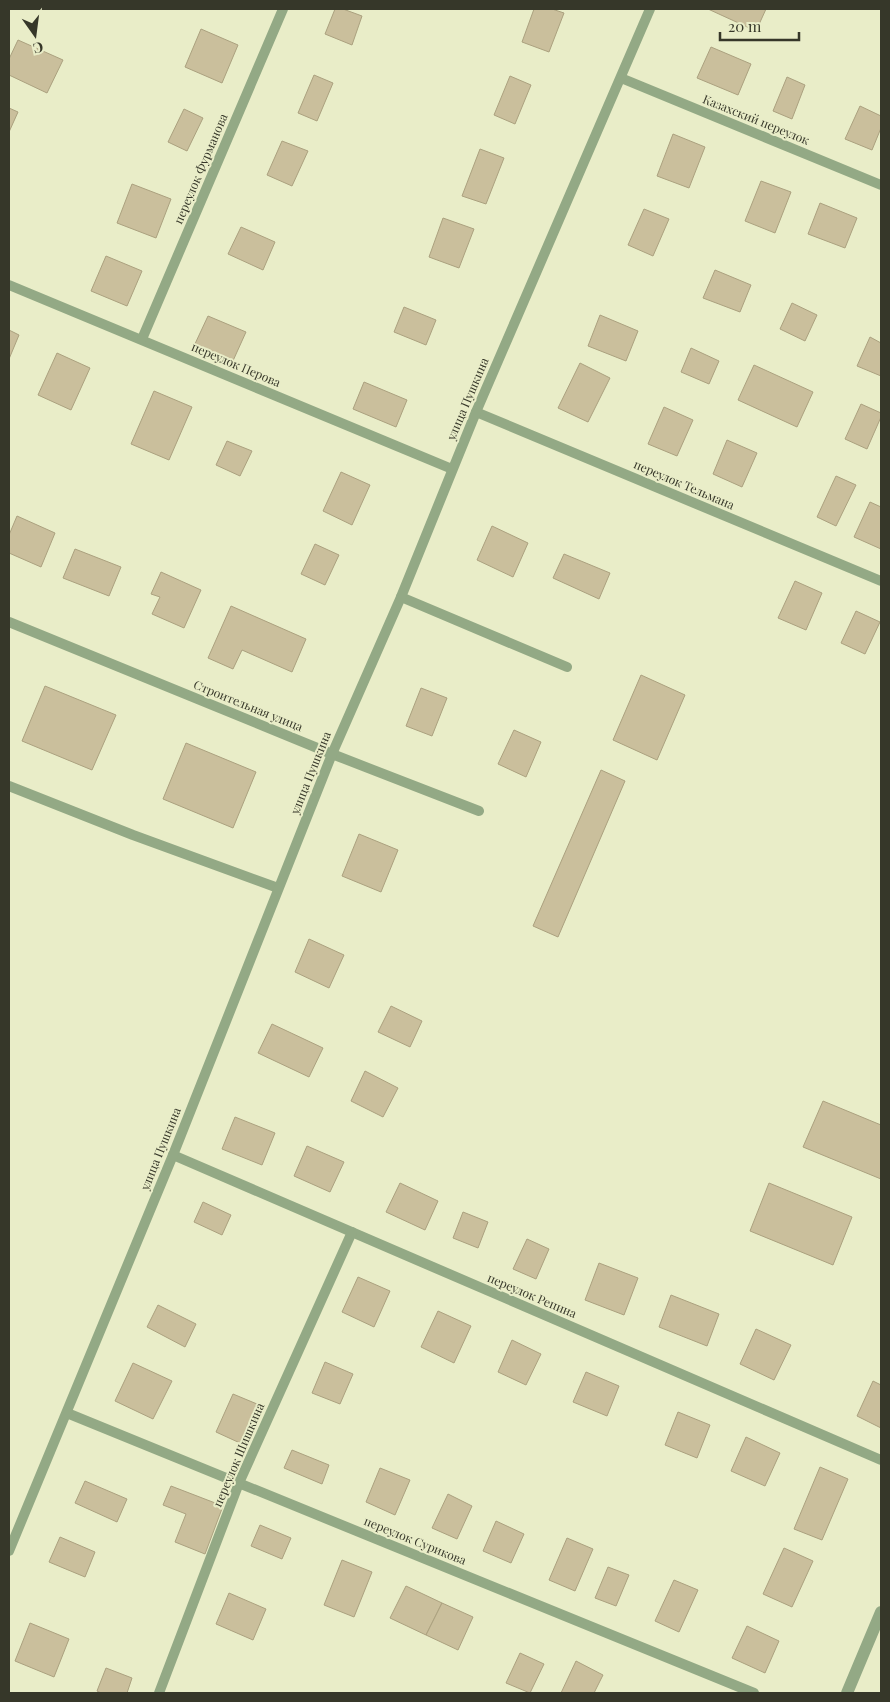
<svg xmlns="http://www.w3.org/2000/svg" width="890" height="1702" font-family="'Playfair Display',serif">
<rect width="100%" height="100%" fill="#e9edc8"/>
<g fill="#cabf9c" stroke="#aba17f">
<polygon points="335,9 343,9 362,16 352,45 325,34"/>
<polygon points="534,9 552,9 564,13 549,52 522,42"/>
<polygon points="708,9 766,9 756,31"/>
<polygon points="201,29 238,45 222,83 185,67"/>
<polygon points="18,40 63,60 47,93 9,75 9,59"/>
<polygon points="711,47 751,64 738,95 697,78"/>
<polygon points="314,75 333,83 317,121 298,113"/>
<polygon points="510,76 531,85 515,124 494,115"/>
<polygon points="787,77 805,85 792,119 773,111"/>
<polygon points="860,106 881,116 881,128 872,150 845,139"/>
<polygon points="9,108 18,112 9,132"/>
<polygon points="184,109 203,118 187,151 168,142"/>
<polygon points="673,134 705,147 689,188 657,176"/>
<polygon points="282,141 308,151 292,186 267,175"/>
<polygon points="480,149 504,158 486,204 462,196"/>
<polygon points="761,181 791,192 775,233 745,221"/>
<polygon points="132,184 171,199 156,238 117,223"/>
<polygon points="820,203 857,218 845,248 808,234"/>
<polygon points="644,209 669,219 653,256 628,245"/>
<polygon points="443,218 474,229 459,268 429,257"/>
<polygon points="241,227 275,242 263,270 228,254"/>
<polygon points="106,256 142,271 127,306 91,291"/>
<polygon points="715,270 751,285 740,312 703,298"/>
<polygon points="792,303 817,315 805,341 780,329"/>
<polygon points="404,307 436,320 426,345 394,332"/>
<polygon points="600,315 638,331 626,361 588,346"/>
<polygon points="208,316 246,332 232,363 194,346"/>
<polygon points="9,330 19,335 9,359"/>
<polygon points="870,337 881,343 881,376 857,366"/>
<polygon points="691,348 719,361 709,384 681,372"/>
<polygon points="57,353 90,368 71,410 38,395"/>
<polygon points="580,363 610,378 588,422 558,408"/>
<polygon points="754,365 813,392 797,427 738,400"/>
<polygon points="364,382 407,400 396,427 353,409"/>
<polygon points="154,391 192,407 169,460 131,444"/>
<polygon points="861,404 881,413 881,417 867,449 845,439"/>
<polygon points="664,407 693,420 677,456 648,444"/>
<polygon points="727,440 757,453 742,487 713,474"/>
<polygon points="227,441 252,451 240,476 216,465"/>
<polygon points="341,472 370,485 352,525 323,511"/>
<polygon points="836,476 856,485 836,526 817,517"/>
<polygon points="870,502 881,507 881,549 854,537"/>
<polygon points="17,516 55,533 41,567 9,553 9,535"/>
<polygon points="492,526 528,543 513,577 477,560"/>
<polygon points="315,544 339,555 325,585 301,574"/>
<polygon points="75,549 121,567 109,596 63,578"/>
<polygon points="564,554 610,573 599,599 553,578"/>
<polygon points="161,572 201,590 184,628 152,614 160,597 151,594"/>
<polygon points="795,581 822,593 806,630 778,618"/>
<polygon points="231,606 306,639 292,672 242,650 233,669 208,658"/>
<polygon points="856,611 880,622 865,654 841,643"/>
<polygon points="641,675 685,695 657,760 613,740"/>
<polygon points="45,686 116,715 92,770 22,741"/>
<polygon points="421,688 447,698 432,736 406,726"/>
<polygon points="514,730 541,742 526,777 498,764"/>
<polygon points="186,743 256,772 233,828 163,799"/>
<polygon points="601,770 625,781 558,937 533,926"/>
<polygon points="359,834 398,850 381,892 342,876"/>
<polygon points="309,939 344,955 329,988 295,972"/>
<polygon points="391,1006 422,1021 410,1047 378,1032"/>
<polygon points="272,1024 323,1048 309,1077 258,1053"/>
<polygon points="365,1071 398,1088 383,1117 351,1101"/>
<polygon points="823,1101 881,1125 881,1179 803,1147"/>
<polygon points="235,1117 275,1133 262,1165 222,1149"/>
<polygon points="307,1146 344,1162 330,1192 294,1176"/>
<polygon points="400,1183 438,1201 425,1230 386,1212"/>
<polygon points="769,1183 852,1217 833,1265 750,1231"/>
<polygon points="203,1202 231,1215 222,1235 194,1222"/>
<polygon points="463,1212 488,1222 478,1248 453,1238"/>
<polygon points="527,1239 549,1249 536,1279 513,1269"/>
<polygon points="599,1263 638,1278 624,1315 585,1300"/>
<polygon points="358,1277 390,1291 374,1327 342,1312"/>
<polygon points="671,1295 719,1314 707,1346 659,1327"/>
<polygon points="158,1305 196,1324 185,1347 147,1327"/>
<polygon points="438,1311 471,1326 454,1363 421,1347"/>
<polygon points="756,1329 791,1345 774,1380 740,1364"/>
<polygon points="512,1340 541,1354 526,1385 498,1372"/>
<polygon points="325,1362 353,1374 340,1404 312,1393"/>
<polygon points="133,1363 172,1381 153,1419 115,1401"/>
<polygon points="586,1372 619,1386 607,1416 573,1402"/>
<polygon points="873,1381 881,1385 881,1428 857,1416"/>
<polygon points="233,1394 257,1404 240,1443 216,1432"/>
<polygon points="678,1412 710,1425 697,1458 665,1445"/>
<polygon points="746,1437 780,1453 765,1486 731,1471"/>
<polygon points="292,1450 329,1465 322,1484 284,1468"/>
<polygon points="820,1467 848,1479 822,1540 794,1529"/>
<polygon points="380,1468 410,1480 395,1515 366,1502"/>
<polygon points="85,1481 127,1499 117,1522 75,1503"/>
<polygon points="171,1486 223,1506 205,1554 175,1542 186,1514 163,1505"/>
<polygon points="448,1494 472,1506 457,1539 432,1528"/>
<polygon points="496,1521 524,1534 511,1563 483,1551"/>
<polygon points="260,1525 291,1538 282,1559 251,1546"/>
<polygon points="60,1537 95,1552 85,1577 49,1562"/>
<polygon points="567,1538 593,1549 575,1591 549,1580"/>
<polygon points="784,1548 813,1561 792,1607 763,1594"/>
<polygon points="342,1560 372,1572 354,1617 324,1605"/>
<polygon points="608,1567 629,1575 616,1606 595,1598"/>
<polygon points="674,1580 698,1590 679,1632 655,1621"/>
<polygon points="406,1586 442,1603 426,1635 390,1618"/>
<polygon points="229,1593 266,1609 253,1640 216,1624"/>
<polygon points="442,1603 473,1617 458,1650 426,1635"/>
<polygon points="30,1623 69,1639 54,1677 15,1661"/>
<polygon points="747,1626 779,1641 765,1673 732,1658"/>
<polygon points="520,1653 544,1664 530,1693 506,1683"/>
<polygon points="576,1661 603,1675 594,1693 561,1693"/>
<polygon points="106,1668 132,1678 127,1693 101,1693 97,1691"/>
</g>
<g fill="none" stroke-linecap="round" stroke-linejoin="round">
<g stroke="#93a985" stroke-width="10">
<polyline points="621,78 881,185"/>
<polyline points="9,285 452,469"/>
<polyline points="142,339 283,9"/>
<polyline points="476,412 881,581"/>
<polyline points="401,597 567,667"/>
<polyline points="9,622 332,754 479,811"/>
<polyline points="9,786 133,835 278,888"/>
<polyline points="173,1155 881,1460"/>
<polyline points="67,1413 754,1693"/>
<polyline points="9,1551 173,1155 332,754 401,597 476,412 650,9"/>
<polyline points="159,1693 239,1483 352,1232"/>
</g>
<polyline stroke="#93a985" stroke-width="12" points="847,1693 881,1612"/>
</g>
<g text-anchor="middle" stroke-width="4" stroke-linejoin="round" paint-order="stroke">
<g font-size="12" fill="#363729" stroke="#e9edc8">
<text transform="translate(756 120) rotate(22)" y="4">Казахский переулок</text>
<text transform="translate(201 169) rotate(-67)" y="4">переулок Фурманова</text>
<text transform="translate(236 365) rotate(23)" y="4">переулок Перова</text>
<text transform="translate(468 399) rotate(-67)" y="4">улица Пушкина</text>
<text transform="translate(684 485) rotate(23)" y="4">переулок Тельмана</text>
<text transform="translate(248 706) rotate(22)" y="4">Строительная улица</text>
<text transform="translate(311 773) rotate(-68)" y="4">улица Пушкина</text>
<text transform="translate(161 1149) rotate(-68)" y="4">улица Пушкина</text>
<text transform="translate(532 1296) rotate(23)" y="4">переулок Репина</text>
<text transform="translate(239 1455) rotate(-67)" y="4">переулок Шишкина</text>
<text transform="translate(415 1541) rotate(22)" y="4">переулок Сурикова</text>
</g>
</g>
<rect width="890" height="1702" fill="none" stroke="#363729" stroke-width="20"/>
<g transform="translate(35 35) rotate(166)" stroke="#e9edc8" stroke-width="4" paint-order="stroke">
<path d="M0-4L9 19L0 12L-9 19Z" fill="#363729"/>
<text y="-8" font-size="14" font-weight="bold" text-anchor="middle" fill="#363729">С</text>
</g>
<path d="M720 32v8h79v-8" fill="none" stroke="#363729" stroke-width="2.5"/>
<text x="728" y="32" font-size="15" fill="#363729" stroke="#e9edc8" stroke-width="4" paint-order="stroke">20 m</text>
</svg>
